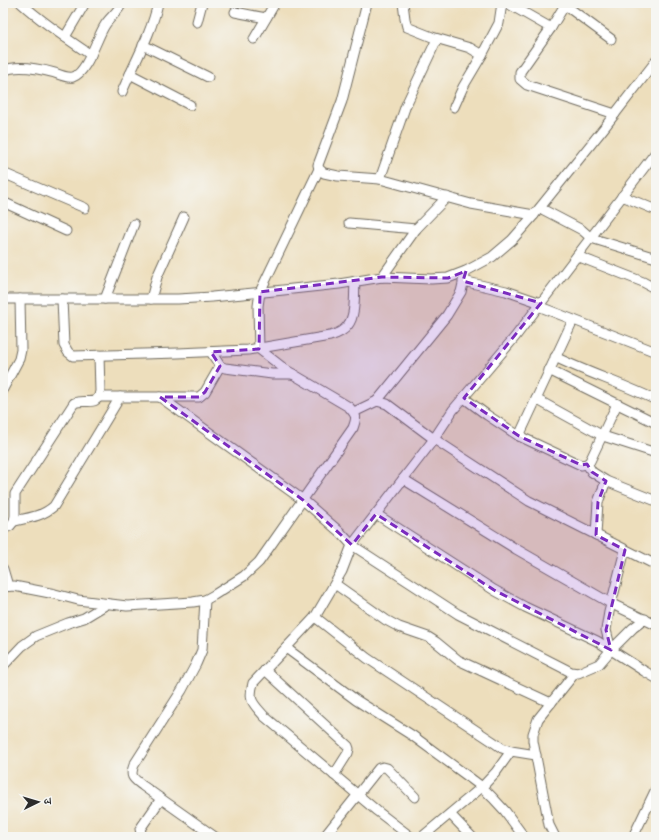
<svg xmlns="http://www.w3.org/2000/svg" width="659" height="840" font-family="'IM FELL DW Pica','Noto Serif Devanagari',serif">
<rect width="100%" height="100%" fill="#f6f6f2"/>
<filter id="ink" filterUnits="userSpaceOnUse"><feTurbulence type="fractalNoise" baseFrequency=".025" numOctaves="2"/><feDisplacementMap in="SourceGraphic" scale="8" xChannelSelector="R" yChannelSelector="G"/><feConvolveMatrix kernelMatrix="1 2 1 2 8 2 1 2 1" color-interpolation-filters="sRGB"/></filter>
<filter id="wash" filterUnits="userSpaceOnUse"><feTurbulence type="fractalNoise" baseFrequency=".012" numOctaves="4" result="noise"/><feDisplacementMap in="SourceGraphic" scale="16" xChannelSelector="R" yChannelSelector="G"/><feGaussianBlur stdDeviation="0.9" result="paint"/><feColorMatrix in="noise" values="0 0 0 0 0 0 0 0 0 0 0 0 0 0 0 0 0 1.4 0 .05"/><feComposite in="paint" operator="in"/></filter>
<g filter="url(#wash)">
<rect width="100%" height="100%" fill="#eddebc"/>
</g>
<g filter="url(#ink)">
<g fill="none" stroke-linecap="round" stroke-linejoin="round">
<defs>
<g id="minor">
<path d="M21,3c21,19 46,36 70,52"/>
<polyline points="367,3 342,101 318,165 319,169 324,173 338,176 380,179 471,204 534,215"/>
<polyline points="403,3 405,19 407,27 432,37 470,48 482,55"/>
<polyline points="507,3 551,28"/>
<polyline points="566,3 551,28 520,72 520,79 527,85 615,114"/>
<polyline points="565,5 611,39"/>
<polyline points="235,12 266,18"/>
<polyline points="197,22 202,3"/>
<polyline points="65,37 85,3"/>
<polyline points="254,39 275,3"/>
<polyline points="143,45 208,77"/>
<path d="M3,71c14,-7 37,-2 52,2 5,2 12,5 18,4 14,-4 24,-40 32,-52 5,-8 13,-13 17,-22"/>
<polyline points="130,74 190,105"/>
<path d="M122,92c12,-28 30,-60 36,-89"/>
<polyline points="454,107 463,87 482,55 499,23 502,3"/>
<polyline points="3,173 85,208"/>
<polyline points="380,179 406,105 437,39"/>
<polyline points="622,196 656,210"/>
<polyline points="3,202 66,231"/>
<polyline points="540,208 582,230 591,238 656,258"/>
<polyline points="349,223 416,229"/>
<polyline points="577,256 643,282 656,289"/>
<polyline points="382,277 416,229 447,197"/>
<polyline points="463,281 506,291 541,303"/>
<polyline points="3,299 178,299 212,297 274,291 339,284 382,277 431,279 448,278 466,271 492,257 512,240 534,215 604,128 656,61"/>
<path d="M62,299l2,46 4,7 5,4 105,-3 70,-3 82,-14c7,-2 14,-5 18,-11 8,-10 6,-31 7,-44"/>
<polyline points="105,299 134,224"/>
<polyline points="151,299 157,277 184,217"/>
<polyline points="538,306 656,352"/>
<polyline points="211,352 220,366 225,368 272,374 293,374"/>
<path d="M555,357c33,16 68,27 101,43"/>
<polyline points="549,370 656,423"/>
<polyline points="3,389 19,359 21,350 20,299"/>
<polyline points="99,397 199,397 205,392 220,366"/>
<path d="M160,397l143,103 38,33 11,12 -10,26 -27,46 -62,66c-5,18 0,20 11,33l113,95 34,26"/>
<polyline points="464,398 487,415 519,436 581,465 587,464 590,461 617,404"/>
<polyline points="536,399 603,436 656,453"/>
<polyline points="377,401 447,315 461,292 466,271"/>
<polyline points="354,412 377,401 387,404 434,439 529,501 656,565"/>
<polyline points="519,436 573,320"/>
<polyline points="587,464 592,472 606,481 656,501"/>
<polyline points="403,479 516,549 612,604 656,625"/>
<polyline points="376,514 494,590 525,607 597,641 644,671 656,678"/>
<path d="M14,521c15,-3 29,-5 40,-15l66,-109"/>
<path d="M3,529l7,-3 4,-5 1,-5v-22l59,-91c11,-5 24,5 26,-12l-1,-36"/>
<polyline points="596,535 598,502 606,481"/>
<polyline points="3,569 8,586"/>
<polyline points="335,584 386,620 399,627 428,637 436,642 458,660 551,703"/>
<path d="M3,587l11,-1 41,8 23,6 49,6 66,-4 12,-2 9,-5 30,-19 15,-14 94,-134c4,-11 4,-12 -4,-21l-63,-37 -27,-21 -1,-43 2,-14 59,-123"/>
<path d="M205,600l-3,50 -6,14 -14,26 -48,75c-5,12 0,14 9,21l72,51"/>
<polyline points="315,617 367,658 492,741 502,748 511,751 536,755"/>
<polyline points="645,619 633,628 611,650 599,664 578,673 571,672 458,614 352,545 434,439 453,410 515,337 656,152"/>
<polyline points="286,648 356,700 413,736 466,775 482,787 493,798 505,811 524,837"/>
<polyline points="611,650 606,630 609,612 625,550"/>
<polyline points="3,666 22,646 36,636 68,623 84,618 107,604"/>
<polyline points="265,670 348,746 349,749 348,753 334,775"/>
<polyline points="450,814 472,837"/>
<polyline points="144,837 141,833 140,829 161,799"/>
<polyline points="324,837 379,768 383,767 387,768 415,797"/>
<polyline points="422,837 482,787 496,772 511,751"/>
<polyline points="555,837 549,825 547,814 533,741 533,734 538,719 575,673"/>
<polyline points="633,837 656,789"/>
</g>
</defs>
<use href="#minor" stroke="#6f6a5e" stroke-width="11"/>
<use href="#minor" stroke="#fff" stroke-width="9"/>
</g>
</g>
<path fill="#7b2cbf" fill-opacity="0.2" stroke="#7b2cbf" stroke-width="3" stroke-dasharray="8 5" stroke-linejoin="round" d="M466,271l-3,10 78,22 -77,95 55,38 62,29 6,-1 5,8 14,9 -8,21 -2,33 29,15 -19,80 5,20 -117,-60 -118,-76 -24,31 -49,-45 -143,-103h39l6,-5 15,-26 -9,-14 48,-3 1,-57 122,-15 66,1z"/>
<rect width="659" height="840" fill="none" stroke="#f6f6f2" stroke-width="16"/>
<g transform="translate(38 802) rotate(85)" stroke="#f6f6f2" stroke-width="3" paint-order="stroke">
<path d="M0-3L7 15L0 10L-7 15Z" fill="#2b2b2b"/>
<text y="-6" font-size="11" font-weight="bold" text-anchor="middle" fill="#2b2b2b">उ</text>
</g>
</svg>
